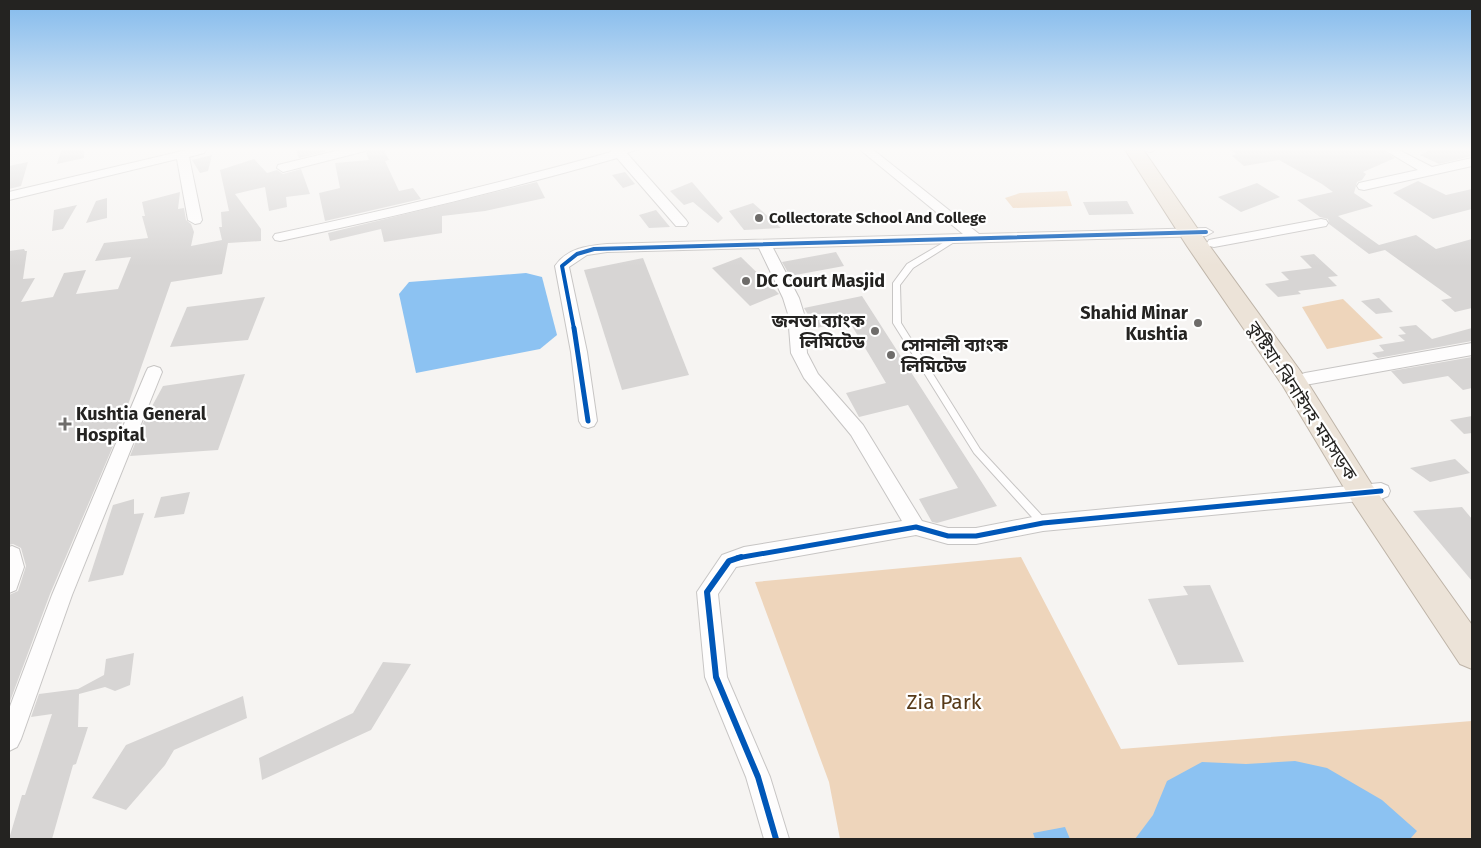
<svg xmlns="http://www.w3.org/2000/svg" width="1481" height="848" font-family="'Fira Sans','Noto Sans Bengali',sans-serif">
<rect width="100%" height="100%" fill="#f6f4f2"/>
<g fill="#eed5bb">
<polygon points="1067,191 1072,206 1013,208 1005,198 1020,193"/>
<polygon points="1343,299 1383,338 1327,349 1302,307"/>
<polygon points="1021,557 1121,749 1472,721 1472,839 840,839 829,782 755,582"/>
</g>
<g fill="#8cc2f2">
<polygon points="526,273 542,277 557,335 540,349 416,373 399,294 409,282"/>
<polygon points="1295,761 1327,768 1382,800 1417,831 1410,839 1135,839 1153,815 1167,781 1202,762 1246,764"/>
<polygon points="1065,827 1070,839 1035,839 1033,833"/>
</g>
<g fill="#d7d5d4">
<polygon points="62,148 84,148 84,158 57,164"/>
<polygon points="295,148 324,148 325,152 299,158"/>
<polygon points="369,148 383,148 389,160 385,161 399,191 413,188 421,199 325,221 319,193 340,188 335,163 369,160 366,153"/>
<polygon points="1228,148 1379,148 1395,158 1363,172 1366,174 1362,180 1357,182 1354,193 1373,206 1338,216 1379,245 1416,235 1436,249 1472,239 1472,308 1455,312 1441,300 1452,298 1385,250 1369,254 1329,224 1328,219 1320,217 1297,200 1333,192 1322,184 1279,160 1244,166 1232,156 1236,154"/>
<polygon points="1435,148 1454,149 1472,148 1472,156 1439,164 1420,155"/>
<polygon points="212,155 208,171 200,173 192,160"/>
<polygon points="254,159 267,173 277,170 283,174 301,169 310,194 286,197 287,207 269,211 265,187 235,194 261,229 261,241 228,243 222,274 171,282 116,439 50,594 9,704 9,595 18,591 26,566 21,548 13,544 9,545 9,251 24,249 25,251 27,251 23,279 35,278 21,302 53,297 64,273 86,270 76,294 118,289 131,257 95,261 104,243 148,238 142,216 145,216 142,202 180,192 178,209 184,208 186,220 191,224 194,232 191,246 222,240 219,227 222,227 221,212 229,211 220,170"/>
<polygon points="28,162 21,186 9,189 9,166"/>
<polygon points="625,172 635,184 623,188 612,175"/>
<polygon points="1418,181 1446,195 1472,189 1472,209 1433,219 1393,193"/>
<polygon points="537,182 545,198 485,211 442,216 442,233 384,242 381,229 330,241 328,233"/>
<polygon points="692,182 723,218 718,223 693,202 684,205 670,191"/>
<polygon points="1257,183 1280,197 1241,212 1218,197"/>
<polygon points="107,198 107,218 86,223 96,201"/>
<polygon points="1127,201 1134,214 1089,215 1083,202"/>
<polygon points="753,203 781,228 744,230 729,211"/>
<polygon points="77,205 63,229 52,231 54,210"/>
<polygon points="656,210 670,227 649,228 639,215"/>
<polygon points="836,252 844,266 790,276 782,262"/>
<polygon points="1314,254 1338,276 1328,277 1337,286 1298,291 1301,294 1278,297 1265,284 1289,280 1281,272 1312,268 1300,256"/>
<polygon points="741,257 779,294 750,306 712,268"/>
<polygon points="643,258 689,375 622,390 584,270"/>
<polygon points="862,296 997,506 937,523 932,522 919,499 958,488 908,405 859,417 846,393 886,383 849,321 816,328 804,308"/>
<polygon points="265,297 248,340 170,347 187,307"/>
<polygon points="1379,298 1393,312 1376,314 1361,301"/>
<polygon points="1416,325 1432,339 1472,328 1472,341 1378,358 1372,353 1384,351 1379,345 1405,341 1398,335 1406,334 1399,327"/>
<polygon points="1472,357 1472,388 1463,390 1448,376 1403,384 1391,371"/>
<polygon points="245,374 218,450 130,456 144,421 163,386"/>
<polygon points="1472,416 1472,433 1464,434 1450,420"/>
<polygon points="1455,459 1470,473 1430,482 1410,468"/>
<polygon points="190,492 184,514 154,518 161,497"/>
<polygon points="134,499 134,514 144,513 123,575 88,582 113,505"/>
<polygon points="1462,507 1472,519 1472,581 1413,511"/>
<polygon points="1210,585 1244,662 1178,665 1148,599 1188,595 1183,586"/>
<polygon points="134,653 130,685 115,691 105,687 79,694 78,727 88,727 76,764 73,765 52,839 9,839 22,795 25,795 52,714 31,717 39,694 78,689 104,675 106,659"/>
<polygon points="383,662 411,664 371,730 262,780 259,758 353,713"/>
<polygon points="243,696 247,718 174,750 165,765 126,810 92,798 126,745"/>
</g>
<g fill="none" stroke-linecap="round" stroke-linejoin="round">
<defs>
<g id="lane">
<polygon points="633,148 642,148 620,155 617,153"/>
<polygon points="953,237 957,237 959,239 913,268 900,285 901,323 980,449 1046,520 1048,523 1046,526 1043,527 1040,526 974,453 893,323 893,283 907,264"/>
</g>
<g id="street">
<polygon points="195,148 205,148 206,150 204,153 189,157 202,220 200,223 195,224 188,220 177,159 9,200 9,192"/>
<polygon points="348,148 367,148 365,151 283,172 277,168 278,165"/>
<path d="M609,148h12l3,2 62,70 2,3 -2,3h-10l-59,-68c-111,32 -224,59 -337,83l-5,-1 -2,-3 2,-3 5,-1c111,-24 222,-50 331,-81z"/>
<path d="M858,148h13l108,86 227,-6 7,4 -7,4 -433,12 26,50 5,16 3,39 11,21 45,51 59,96 26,7h28l67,-13 338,-32 7,3 2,5 -2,5 -7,3 -338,32 -67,13h-28l-32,-9 -180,32 -18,27 9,83 43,100 19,62h-25l-18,-62 -41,-100 -8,-85 25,-37 22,-8 158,-26 -51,-86 -47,-57 -13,-25 -3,-39 -5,-16 -24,-50 -152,4 -20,3 -18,12 18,85 10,69 -3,5 -6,2 -6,-2 -3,-5 -8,-69 -16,-86c12,-18 32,-20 52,-22l356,-10z"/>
<polygon points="1143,148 1157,148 1151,152 1145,151"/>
<polygon points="1381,148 1395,148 1432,167 1472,158 1472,166 1364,190 1359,189 1357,186 1359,183 1418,170"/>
<polygon points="1321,219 1326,220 1328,223 1326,226 1214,247 1209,246 1207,243 1209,240 1214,239"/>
<polygon points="1472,343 1472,355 1305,385 1299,383 1297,379 1299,375 1305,373"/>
<polygon points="154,366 160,368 162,372 72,595 21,739 17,747 9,751 9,709 52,595 146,372 148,368"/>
<polygon points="12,546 19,549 24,567 16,590 9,593 9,547"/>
</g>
<polygon id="highway" points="1124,148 1142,148 1206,241 1301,372 1372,485 1472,625 1472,669 1460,664 1352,501 1283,386 1187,246"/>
</defs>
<use href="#lane" stroke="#c7c5c4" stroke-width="2"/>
<use href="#street" stroke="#c7c5c4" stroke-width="2"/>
<use href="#highway" stroke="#beb4a8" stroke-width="2"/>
<use href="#lane" fill="#fefdfd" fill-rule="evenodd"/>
<use href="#street" fill="#fefdfd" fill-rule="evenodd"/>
<use href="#highway" fill="#ece3d8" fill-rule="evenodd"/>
<defs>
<polyline id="cycleway-far2" points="574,329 562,266 577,254 594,249 1206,232"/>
<g id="cycleway-far1">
<polyline points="574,328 588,421"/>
<polyline points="737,558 916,527 948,536 976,536 1043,523 1381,491"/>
</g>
<polyline id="cycleway" points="741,557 729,561 707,592 716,677 758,777 776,839"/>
</defs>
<use href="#cycleway-far2" stroke="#fff" stroke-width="6"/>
<use href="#cycleway-far1" stroke="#fff" stroke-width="8"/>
<use href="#cycleway" stroke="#fff" stroke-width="9"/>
<use href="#cycleway-far2" stroke="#0057b8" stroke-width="4"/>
<use href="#cycleway-far1" stroke="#0057b8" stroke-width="5"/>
<use href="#cycleway" stroke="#0057b8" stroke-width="6"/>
</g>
<linearGradient id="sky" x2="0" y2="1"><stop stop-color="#83baec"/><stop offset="0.56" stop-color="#fbfaf9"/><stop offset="1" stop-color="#fbfaf9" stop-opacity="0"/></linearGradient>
<rect width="1481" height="266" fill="url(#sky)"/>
<g fill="#6e6c6a" stroke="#fff" stroke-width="2">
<circle cx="759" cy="218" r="5"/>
<circle cx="746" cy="281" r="5"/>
<circle cx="1198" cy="323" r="5"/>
<circle cx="875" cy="331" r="5"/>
<circle cx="891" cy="355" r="5"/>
<path d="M62.5 416.5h5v5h5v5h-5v5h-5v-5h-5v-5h5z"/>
</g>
<g text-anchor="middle" stroke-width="4.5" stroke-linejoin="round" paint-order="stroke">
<g font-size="15" font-weight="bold" fill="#242321" stroke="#fff" text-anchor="start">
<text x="769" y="223">Collectorate School And College</text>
</g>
<g font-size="18" font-weight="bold" fill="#242321" stroke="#fff" text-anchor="start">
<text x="756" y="287">DC Court Masjid</text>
<text x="1188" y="319" text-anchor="end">Shahid Minar<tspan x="1188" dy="21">Kushtia</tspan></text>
<text x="865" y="327" text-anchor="end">জনতা ব্যাংক<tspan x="865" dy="21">লিমিটেড</tspan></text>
<text x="901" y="351">সোনালী ব্যাংক<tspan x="901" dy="21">লিমিটেড</tspan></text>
<text x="76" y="420">Kushtia General<tspan x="76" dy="21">Hospital</tspan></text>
</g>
<g font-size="18" fill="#242321" stroke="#fff">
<text transform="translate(1302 401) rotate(57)" y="6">কুষ্টিয়া-ঝিনাইদহ মহাসড়ক</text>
</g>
<g font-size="21" fill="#583b19" stroke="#fff">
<text x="944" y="709">Zia Park</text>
</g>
</g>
<rect width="1481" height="848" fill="none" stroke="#242321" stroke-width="20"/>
</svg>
